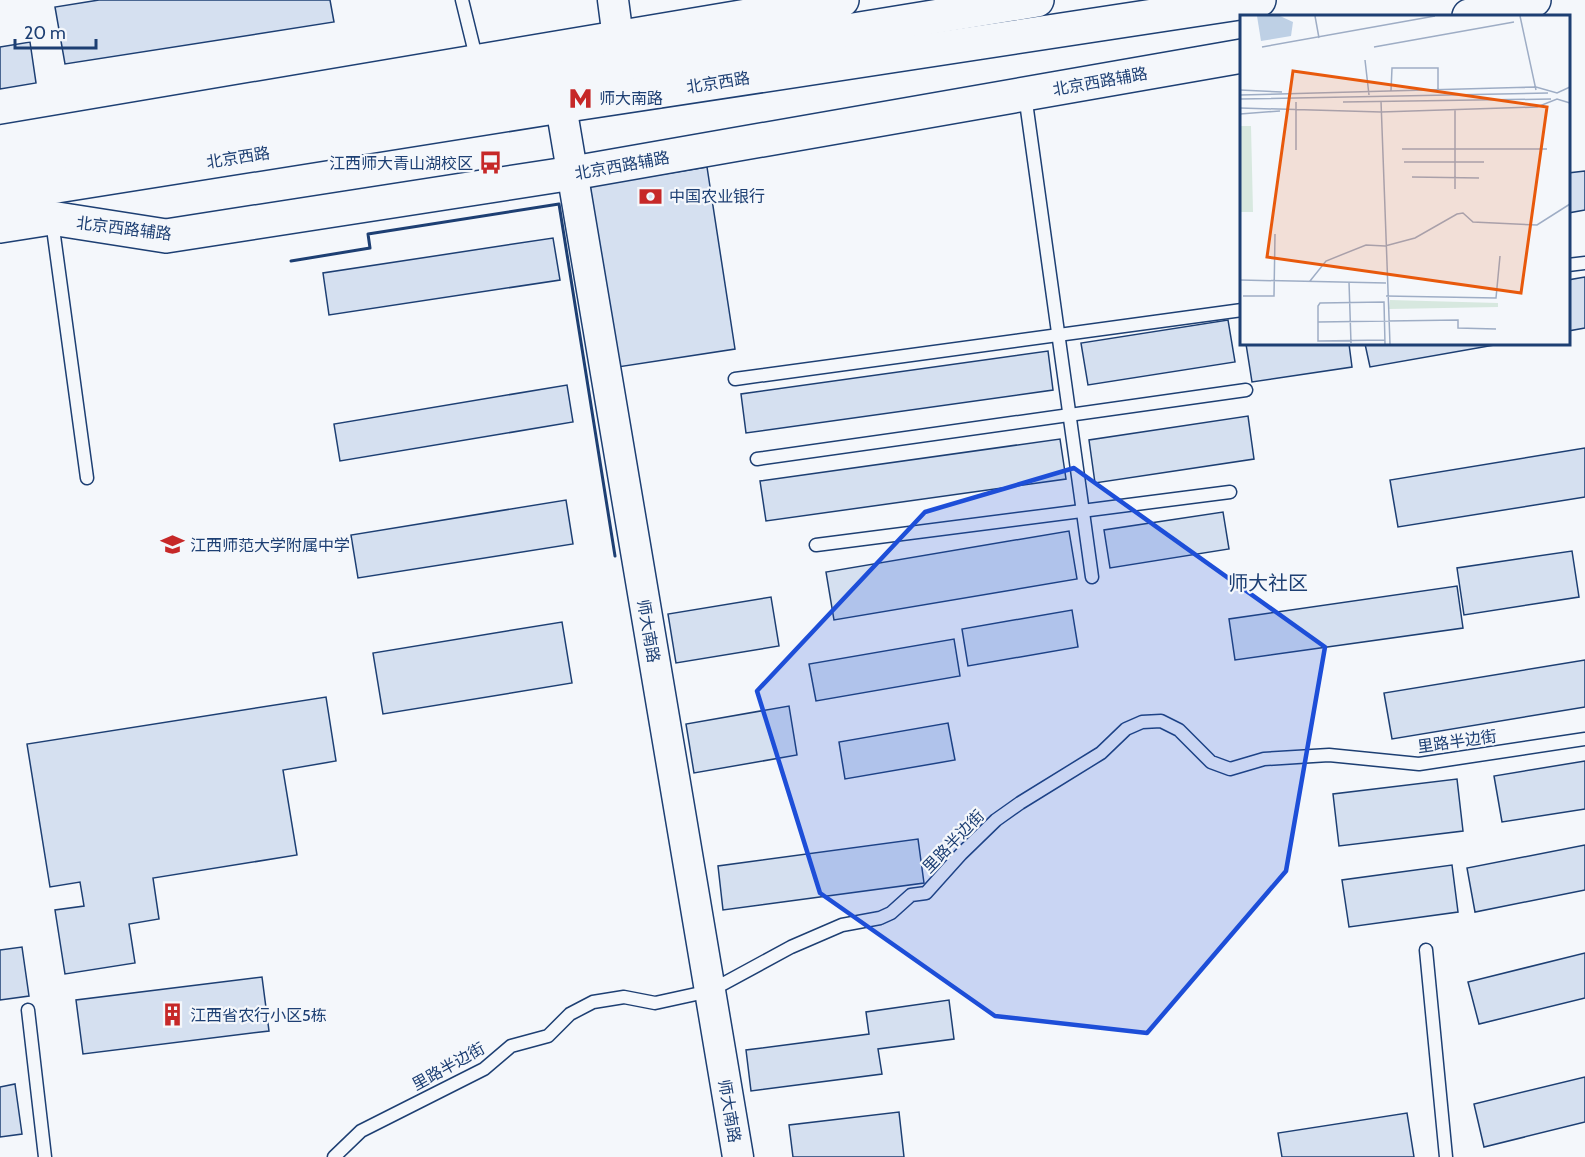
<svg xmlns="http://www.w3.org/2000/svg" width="1585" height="1157" font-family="Cabin,'Noto Sans SC',sans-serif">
<rect width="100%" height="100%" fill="#f4f7fb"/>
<g fill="#d5e0f0" stroke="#1d3f73" stroke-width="1.5">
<polygon points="99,0 330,0 334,22 65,64 55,7"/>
<polygon points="30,42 36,83 0,89 0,47"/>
<polygon points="707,167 735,349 618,367 590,186"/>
<polygon points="1585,171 1585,210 1568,213 1568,173"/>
<polygon points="553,238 560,280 329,315 323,273"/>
<polygon points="1585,277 1585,328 1568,331 1568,280"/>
<polygon points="1228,320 1235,362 1088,385 1081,343"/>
<polygon points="1246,344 1349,344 1352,367 1252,382"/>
<polygon points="1365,344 1500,344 1370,367"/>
<polygon points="1048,351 1053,390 746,433 741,394"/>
<polygon points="567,385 573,422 340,461 334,424"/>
<polygon points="1248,416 1254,459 1095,483 1089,440"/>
<polygon points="1060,439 1066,479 766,521 760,481"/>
<polygon points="1585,448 1585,497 1398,527 1390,480"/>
<polygon points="566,500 573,544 358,578 351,535"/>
<polygon points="1223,512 1229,549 1110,568 1104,530"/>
<polygon points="1069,531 1077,579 834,620 826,572"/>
<polygon points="1572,551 1579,597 1464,615 1457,568"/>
<polygon points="1457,586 1463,628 1235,660 1229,619"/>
<polygon points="771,597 779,646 676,663 668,614"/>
<polygon points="1072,610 1078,647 968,666 962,629"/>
<polygon points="562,622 572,683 383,714 373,653"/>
<polygon points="954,639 960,676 816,701 809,664"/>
<polygon points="1585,660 1585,707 1392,739 1384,693"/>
<polygon points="326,697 336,761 283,770 297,855 153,878 159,919 129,924 135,963 65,974 55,910 84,906 80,882 50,887 27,744"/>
<polygon points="789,706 797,755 694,773 686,724"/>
<polygon points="948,723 955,760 845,779 839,742"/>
<polygon points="1585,761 1585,809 1502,822 1494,776"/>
<polygon points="1457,779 1463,831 1339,846 1333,794"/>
<polygon points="918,839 924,883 723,910 718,866"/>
<polygon points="1585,845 1585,890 1475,912 1467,868"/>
<polygon points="1452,865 1458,912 1349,927 1342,880"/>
<polygon points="22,947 29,996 0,1000 0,950"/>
<polygon points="1585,953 1585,998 1479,1024 1468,982"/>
<polygon points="262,977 269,1031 83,1054 76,1000"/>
<polygon points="949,1000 954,1039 878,1049 882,1074 751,1091 746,1050 869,1034 866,1012"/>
<polygon points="1585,1077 1585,1122 1484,1147 1474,1104"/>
<polygon points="15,1084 22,1134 0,1137 0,1087"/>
<polygon points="899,1112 904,1157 793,1157 789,1125"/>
<polygon points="1407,1113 1414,1157 1282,1157 1278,1133"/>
</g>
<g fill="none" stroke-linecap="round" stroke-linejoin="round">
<defs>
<g id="service">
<polyline points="462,0 477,61"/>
<polyline points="1025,95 1092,577"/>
<polyline points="52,221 87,478"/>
<polyline points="1568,265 1585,263"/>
<polyline points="735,379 1242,310"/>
<polyline points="757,459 1246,390"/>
<polyline points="816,545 1230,492"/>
<polyline points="1426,950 1446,1157"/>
<polyline points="28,1010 45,1157"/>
<polyline points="334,1157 361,1131 484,1069 511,1046 548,1036 570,1014 593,1002 624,997 655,1003 710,991 791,947 842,925 880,918 891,913 911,895 926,893 961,854 996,820 1020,803 1101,753 1126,729 1142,722 1161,721 1179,730 1211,762 1230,769 1264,759 1329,755 1419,764 1585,739"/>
</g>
<g id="tertiary">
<polyline points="613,0 618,38"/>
<polyline points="561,106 738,1157"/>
</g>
<g id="secondary">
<polyline points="1469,16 1520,7 1534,0"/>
<polyline points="0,142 842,0"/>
<polyline points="0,226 51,218 166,236 573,173 1242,56"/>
</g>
<g id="primary">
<polyline points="0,170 1037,0"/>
<polyline points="0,195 561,106 1259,0"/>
</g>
</defs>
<use href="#service" stroke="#1d3f73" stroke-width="15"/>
<use href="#tertiary" stroke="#1d3f73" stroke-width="33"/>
<use href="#secondary" stroke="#1d3f73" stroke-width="36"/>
<use href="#primary" stroke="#1d3f73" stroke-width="36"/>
<use href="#service" stroke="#f4f7fb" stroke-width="12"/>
<use href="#tertiary" stroke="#f4f7fb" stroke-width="30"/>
<use href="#secondary" stroke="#f4f7fb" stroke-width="33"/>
<use href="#primary" stroke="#f4f7fb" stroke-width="33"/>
<polyline stroke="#1d3f73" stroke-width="3" points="291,261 370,248 368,234 559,204 615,556"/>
</g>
<path fill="#1d4ed8" fill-opacity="0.2" stroke="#1d4ed8" stroke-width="4.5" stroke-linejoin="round" d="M1074,468l251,179 -39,224 -139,162 -152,-17 -175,-123 -63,-202 168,-179z"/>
<defs>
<symbol id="metro-bare" viewBox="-9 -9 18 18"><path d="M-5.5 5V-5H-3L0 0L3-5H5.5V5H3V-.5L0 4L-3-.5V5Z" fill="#c62828" stroke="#f4f7fb" stroke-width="2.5" paint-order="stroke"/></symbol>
<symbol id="bus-bare" viewBox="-9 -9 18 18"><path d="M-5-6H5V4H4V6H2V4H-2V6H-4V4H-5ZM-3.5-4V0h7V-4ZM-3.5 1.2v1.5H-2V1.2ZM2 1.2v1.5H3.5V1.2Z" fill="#c62828" stroke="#f4f7fb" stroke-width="2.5" paint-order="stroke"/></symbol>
<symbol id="bank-bare" viewBox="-9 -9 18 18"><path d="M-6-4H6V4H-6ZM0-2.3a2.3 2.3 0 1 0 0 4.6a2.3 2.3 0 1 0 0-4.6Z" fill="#c62828" stroke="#f4f7fb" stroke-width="2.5" paint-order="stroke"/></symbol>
<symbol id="school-bare" viewBox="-9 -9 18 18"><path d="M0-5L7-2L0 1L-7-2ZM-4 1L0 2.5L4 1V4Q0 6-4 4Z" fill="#c62828" stroke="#f4f7fb" stroke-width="2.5" paint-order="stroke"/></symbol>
<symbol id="building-bare" viewBox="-9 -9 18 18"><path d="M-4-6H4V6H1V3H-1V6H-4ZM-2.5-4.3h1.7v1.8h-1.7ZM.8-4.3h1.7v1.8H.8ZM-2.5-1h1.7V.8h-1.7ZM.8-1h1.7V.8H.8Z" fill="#c62828" stroke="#f4f7fb" stroke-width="2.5" paint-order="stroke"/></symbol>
</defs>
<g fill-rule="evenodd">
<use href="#metro-bare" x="564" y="82" width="33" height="33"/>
<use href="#bus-bare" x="474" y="146" width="33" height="33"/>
<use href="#bank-bare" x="634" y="180" width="33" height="33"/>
<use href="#school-bare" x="156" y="528" width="33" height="33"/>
<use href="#building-bare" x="156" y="998" width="33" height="33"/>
</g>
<g text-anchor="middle" stroke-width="4.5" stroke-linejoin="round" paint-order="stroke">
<g font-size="16" fill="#1d3f73" stroke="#f4f7fb">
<text transform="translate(1100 81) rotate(-10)" y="6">北京西路辅路</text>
<text transform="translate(718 82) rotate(-9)" y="6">北京西路</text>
<text transform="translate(238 157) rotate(-9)" y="6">北京西路</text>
<text transform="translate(622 165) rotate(-10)" y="6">北京西路辅路</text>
<text transform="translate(124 228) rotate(7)" y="6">北京西路辅路</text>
<text transform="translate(649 631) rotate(80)" y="6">师大南路</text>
<text transform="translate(1457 741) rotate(-8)" y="6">里路半边街</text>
<text transform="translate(953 841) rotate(-46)" y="6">里路半边街</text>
<text transform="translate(448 1066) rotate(-29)" y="6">里路半边街</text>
<text transform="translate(730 1111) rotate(80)" y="6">师大南路</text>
</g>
<g font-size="16" fill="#1d3f73" stroke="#f4f7fb" text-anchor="start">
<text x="599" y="104">师大南路</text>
<text x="473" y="169" text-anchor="end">江西师大青山湖校区</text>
<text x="669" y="202">中国农业银行</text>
<text x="190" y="551">江西师范大学附属中学</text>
<text x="190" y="1021">江西省农行小区5栋</text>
</g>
<g font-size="20" fill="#1d3f73" stroke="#f4f7fb">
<text x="1268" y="590">师大社区</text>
</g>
</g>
<g transform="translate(1240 15)">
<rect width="330" height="330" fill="#f4f7fb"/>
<path d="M0,111h11l2,86h-13zM150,285l108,3v4l-109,2z" fill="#d7e8df"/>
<path d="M17,1h23l13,6 -2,14 -30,5z" fill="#bed0e5"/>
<path fill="none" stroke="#9eadc5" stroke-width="1.5" d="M75,1l4,22M280,1l16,74M22,32l173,-31M134,32l140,-25M125,45l4,35M0,75l42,2M151,76l1,-23h46v22M0,80l296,-8 21,6 13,-6M0,84l308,-6M141,86l9,243M103,87l208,-3M0,93l141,4 156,-5 20,-8 13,4M215,95v79M0,99l40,-3M162,134h145M56,135v-48M164,147h80M172,162l67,1M0,265l146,3M70,266l16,-20 40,-16 19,1 30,-8 42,-24 6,-1 10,9 64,3 33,-21M109,267l2,61M3,281h31l1,-62M146,281l110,2 4,-42M78,307l140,-2v8l38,1M145,325l-67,1v-35l2,-3 64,-1 1,42"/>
<path fill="#e8590c" fill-opacity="0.15" stroke="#e8590c" stroke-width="3" d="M53,56l254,36 -26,186 -254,-36z"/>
<rect width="330" height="330" fill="none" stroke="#1d3f73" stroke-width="3"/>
</g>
<path d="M15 39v9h81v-9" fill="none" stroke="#1d3f73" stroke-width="3"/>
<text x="24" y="39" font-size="18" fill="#1d3f73" stroke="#f4f7fb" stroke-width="4.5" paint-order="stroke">20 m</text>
</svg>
